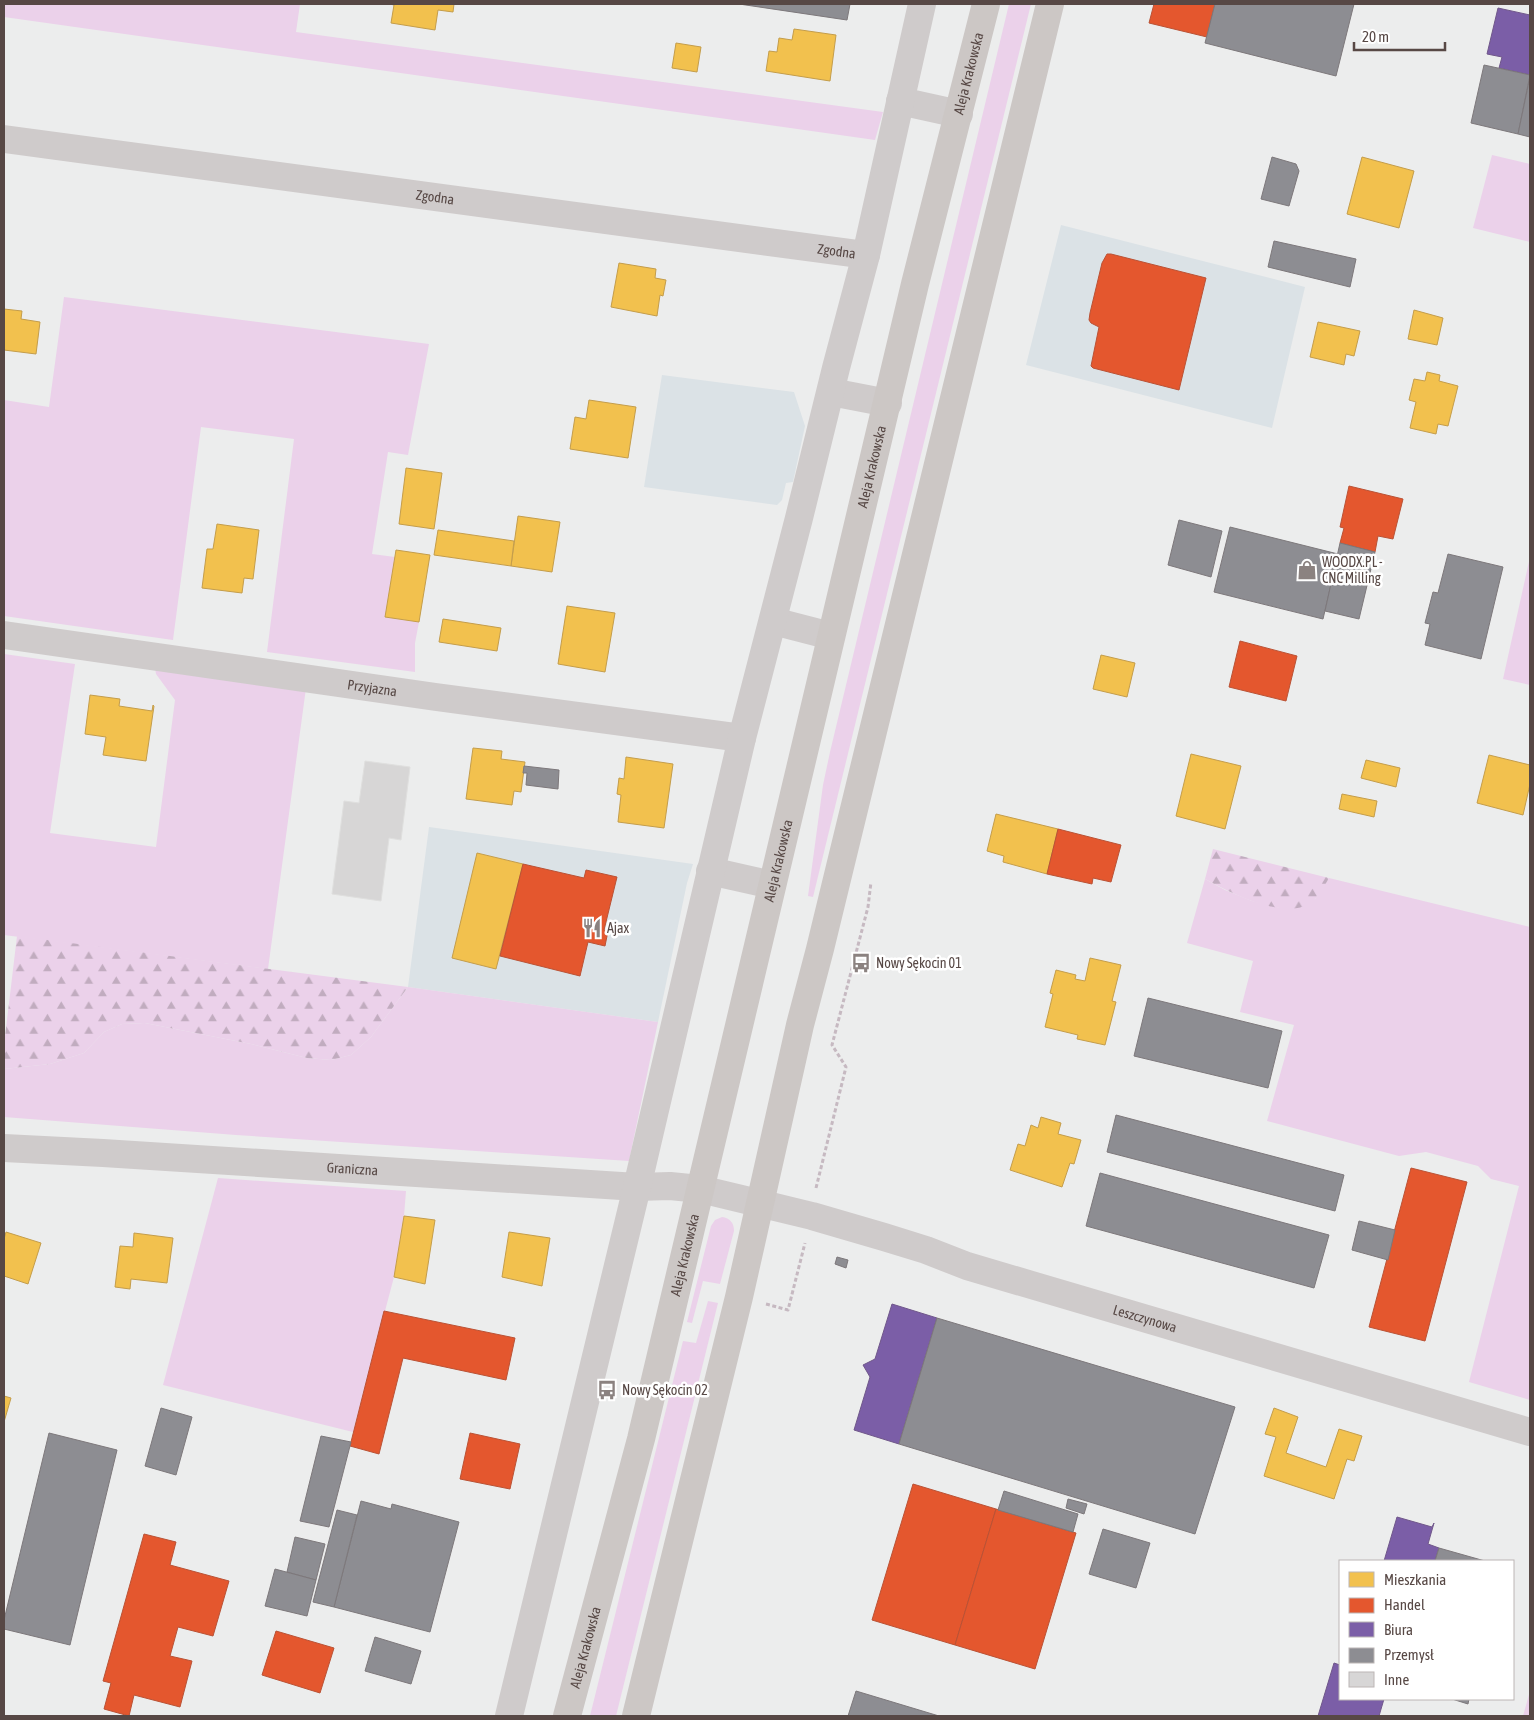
<svg xmlns="http://www.w3.org/2000/svg" width="1534" height="1720" font-family="'Asap Condensed',sans-serif">
<defs>
<pattern id="forest-firs" width="22" height="20" patternUnits="userSpaceOnUse" patternTransform="scale(1.25)"><rect width="22" height="20" fill="#ebd1ea"/><path d="M5 1l3.5 6h-7zM16 11l3.5 6h-7z" fill="#c1acbf"/></pattern>
</defs>
<rect width="100%" height="100%" fill="#eceded"/>
<g fill="#dbe2e6">
<polygon points="1061,225 1305,287 1272,428 1026,365"/>
<polygon points="662,375 794,392 805,426 793,482 786,483 782,500 777,505 644,487"/>
<polygon points="429,827 693,864 687,883 658,1022 408,987"/>
</g>
<g fill="#ebd1ea">
<polygon points="4,4 300,4 296,32 883,112 875,140 4,17"/>
<polygon points="1009,4 1031,4 813,897 808,896 823,785 830,752"/>
<polygon points="1492,155 1530,164 1530,242 1473,228"/>
<polygon points="64,297 429,344 408,455 388,452 372,554 395,557 385,617 419,622 415,643 415,672 267,652 294,439 201,427 173,640 4,616 4,400 49,407"/>
<polygon points="1530,557 1530,685 1503,679"/>
<polygon points="4,654 75,664 50,833 156,847 175,700 156,674 155,668 306,688 268,969 4,935"/>
<polygon points="1329,878 1530,927 1530,1400 1469,1382 1519,1186 1491,1179 1478,1166 1426,1152 1399,1156 1267,1121 1294,1025 1240,1012 1253,961 1187,943 1205,879 1225,890 1252,901 1280,908 1315,899"/>
<polygon points="408,987 658,1022 629,1161 236,1135 4,1117 4,1069 50,1064 84,1053 104,1032 122,1024 145,1023 251,1044 307,1058 331,1060 351,1055 371,1037"/>
<polygon points="218,1178 406,1191 404,1216 394,1277 353,1432 163,1385"/>
<path d="M722,1217c8,1 12,6 12,14l-14,53 -17,-3 -11,42 -5,-1 24,-96 4,-6z"/>
<polygon points="708,1301 718,1303 616,1716 590,1716 683,1341 696,1343"/>
<polygon points="1530,1691 1530,1716 1523,1716"/>
</g>
<g fill="url(#forest-firs)">
<path d="M1213,849l116,29c-5,8 -10,19 -19,25 -26,18 -81,-11 -105,-24z"/>
<polygon points="17,936 408,987 371,1037 351,1055 331,1060 307,1058 251,1044 145,1023 122,1024 104,1032 84,1053 50,1064 4,1069 4,1045"/>
</g>
<g fill="#f2c14e" stroke="#c49d4b">
<polygon points="390,4 454,4 453,12 438,10 435,30 391,23 394,5"/>
<polygon points="794,29 836,35 830,81 766,71 769,51 777,52 779,38 792,40"/>
<polygon points="676,43 701,47 697,72 672,68"/>
<polygon points="1362,157 1414,171 1399,228 1347,214"/>
<polygon points="619,263 656,269 655,278 666,280 663,296 660,295 657,316 611,307"/>
<polygon points="4,309 22,311 21,319 40,322 36,354 4,350"/>
<polygon points="1414,310 1443,318 1437,345 1408,339"/>
<polygon points="1318,322 1360,331 1354,356 1346,354 1344,365 1310,357"/>
<polygon points="1427,372 1440,375 1439,381 1458,386 1448,426 1438,424 1436,434 1410,428 1416,402 1409,400 1414,379 1425,381"/>
<polygon points="589,400 636,407 628,458 570,449 575,417 586,419"/>
<polygon points="406,468 442,473 434,529 399,524"/>
<polygon points="518,516 560,522 552,572 511,566"/>
<polygon points="217,524 259,530 253,579 244,578 242,593 202,588 207,549 213,549"/>
<polygon points="438,530 514,541 511,566 434,555"/>
<polygon points="396,550 430,555 419,622 385,617"/>
<polygon points="567,606 615,613 605,672 558,664"/>
<polygon points="443,619 501,628 497,651 439,642"/>
<polygon points="1101,655 1135,663 1127,697 1093,689"/>
<polygon points="90,695 120,699 119,706 152,711 153,705 154,706 146,761 103,755 106,737 85,734"/>
<polygon points="473,748 502,751 501,759 525,762 521,792 514,791 512,805 466,799"/>
<polygon points="1191,754 1241,766 1225,829 1176,816"/>
<polygon points="1489,755 1530,765 1530,784 1523,815 1477,803"/>
<polygon points="626,757 673,764 664,828 618,822 621,795 617,794 619,778 624,779"/>
<polygon points="1366,760 1400,768 1396,787 1361,778"/>
<polygon points="1342,794 1377,801 1374,817 1339,809"/>
<polygon points="996,814 1058,829 1047,874 1003,862 1004,856 987,851"/>
<polygon points="477,853 523,864 496,969 452,958"/>
<polygon points="1090,958 1121,965 1112,1001 1116,1002 1105,1045 1077,1039 1078,1035 1045,1027 1053,994 1050,993 1056,970 1076,975 1075,979 1085,981"/>
<polygon points="1041,1117 1061,1123 1058,1134 1081,1140 1074,1164 1070,1163 1062,1187 1010,1170 1018,1144 1025,1146 1031,1125 1038,1128"/>
<polygon points="404,1216 435,1220 425,1284 394,1277"/>
<polygon points="6,1232 41,1243 28,1284 4,1276 4,1239"/>
<polygon points="509,1232 550,1238 542,1286 502,1277"/>
<polygon points="134,1233 173,1238 167,1283 131,1279 130,1289 115,1287 120,1246 133,1247"/>
<polygon points="4,1396 11,1398 4,1422"/>
<polygon points="1274,1408 1298,1417 1286,1453 1326,1467 1339,1429 1362,1436 1354,1461 1347,1459 1334,1499 1264,1476 1276,1437 1265,1434"/>
</g>
<g fill="#e4572e" stroke="#ba5235">
<polygon points="1154,4 1215,4 1207,37 1149,23"/>
<polygon points="1107,254 1111,254 1206,278 1179,390 1093,368 1091,366 1099,327 1091,323 1089,320 1090,313 1102,263"/>
<polygon points="1349,486 1403,499 1393,539 1378,536 1375,552 1340,543 1344,528 1340,527"/>
<polygon points="1240,641 1297,656 1286,701 1229,687"/>
<polygon points="1058,829 1121,845 1111,882 1093,878 1092,884 1047,874"/>
<polygon points="523,864 584,878 586,870 617,877 604,930 608,931 605,946 588,942 580,976 500,956"/>
<polygon points="1411,1168 1467,1182 1425,1341 1369,1327"/>
<polygon points="384,1311 515,1338 506,1380 403,1358 379,1454 350,1446"/>
<polygon points="470,1433 520,1444 510,1489 460,1479"/>
<polygon points="913,1484 996,1509 955,1645 872,1620"/>
<polygon points="996,1509 1076,1533 1035,1669 955,1645"/>
<polygon points="144,1534 176,1542 170,1565 229,1581 213,1636 178,1627 170,1656 192,1661 180,1707 134,1695 129,1716 104,1709 111,1683 103,1681"/>
<polygon points="276,1631 334,1648 320,1693 262,1675"/>
</g>
<g fill="#7b5ea7" stroke="#70578a">
<polygon points="1498,8 1530,15 1530,75 1499,68 1502,57 1487,54"/>
<polygon points="892,1304 937,1318 899,1444 854,1430 870,1377 863,1365 875,1359"/>
<polygon points="1397,1517 1432,1527 1434,1523 1428,1544 1439,1548 1435,1561 1384,1561"/>
<polygon points="1334,1663 1340,1665 1340,1699 1384,1699 1379,1716 1318,1716"/>
</g>
<g fill="#8d8d92" stroke="#7d787b">
<polygon points="739,4 850,4 847,20"/>
<polygon points="1215,4 1354,4 1336,76 1205,43"/>
<polygon points="1484,65 1530,75 1518,134 1471,123"/>
<polygon points="1530,77 1530,137 1518,134"/>
<polygon points="1272,157 1296,164 1299,171 1289,206 1261,199"/>
<polygon points="1274,241 1356,259 1350,287 1268,267"/>
<polygon points="1179,520 1222,531 1211,577 1168,565"/>
<polygon points="1230,527 1338,554 1323,619 1214,592"/>
<polygon points="1340,543 1375,552 1359,619 1325,611"/>
<polygon points="1448,554 1503,567 1481,659 1425,645 1430,624 1425,623 1433,592 1438,593"/>
<polygon points="524,766 559,770 558,789 526,785 527,773 523,773"/>
<polygon points="1148,998 1282,1031 1268,1088 1134,1056"/>
<polygon points="1116,1115 1344,1175 1335,1211 1107,1152"/>
<polygon points="1100,1173 1329,1235 1314,1288 1086,1226"/>
<polygon points="1359,1221 1395,1230 1388,1260 1352,1250"/>
<polygon points="837,1257 848,1260 846,1268 835,1264"/>
<polygon points="937,1318 1235,1407 1195,1534 899,1444"/>
<polygon points="161,1408 192,1417 176,1475 145,1466"/>
<polygon points="49,1433 117,1450 70,1645 4,1629 4,1620"/>
<polygon points="321,1436 351,1442 329,1527 300,1521"/>
<polygon points="1004,1491 1078,1514 1073,1532 998,1510"/>
<polygon points="1068,1499 1087,1504 1084,1514 1066,1508"/>
<polygon points="361,1501 391,1509 392,1504 459,1522 430,1632 334,1607"/>
<polygon points="337,1510 357,1515 334,1607 313,1602"/>
<polygon points="1103,1529 1150,1543 1136,1588 1089,1574"/>
<polygon points="295,1537 325,1544 316,1580 287,1572"/>
<polygon points="1439,1548 1485,1561 1435,1561"/>
<polygon points="275,1569 316,1580 307,1616 265,1606"/>
<polygon points="375,1637 421,1651 411,1684 365,1671"/>
<polygon points="856,1691 939,1716 848,1716"/>
<polygon points="1452,1699 1469,1699 1468,1704"/>
</g>
<polygon fill="#d7d6d6" stroke="#dfdfde" points="365,761 410,767 401,840 389,838 381,901 332,894 344,801 359,803"/>
<g fill="none" stroke-linecap="round" stroke-linejoin="round">
<g stroke="#c6b9c1" stroke-width="3" stroke-dasharray="4 2.5" stroke-linecap="butt">
<polyline points="816,1188 846,1067 832,1045 868,907 871,882"/>
<polyline points="766,1304 788,1310 805,1243"/>
</g>
<g stroke="#cfcbcb" stroke-width="28">
<polyline points="900,101 959,114"/>
<path id="s1" d="M4,139l862,116"/>
<polyline points="831,392 888,403"/>
<polyline points="773,621 831,636"/>
<path id="s2" d="M4,635l432,62 306,41"/>
<polyline points="710,871 772,885"/>
<path id="s3" d="M4,1148l99,5 534,34 33,-1 30,3 112,27 72,21 42,13 41,16 563,166"/>
<polyline points="509,1716 637,1187 742,738 799,518 836,368 866,255 922,4"/>
</g>
<g stroke="#ccc7c5" stroke-width="28">
<path id="s4" d="M567,1716l74,-277 274,-1155 71,-280"/>
<polyline points="636,1716 739,1297 800,1025 820,949 1050,4"/>
</g>
</g>
<defs>
<symbol id="shop-bare" viewBox="-9 -9 18 18"><path d="M-5-2.5h2.3a2.7 3.5 0 0 1 5.4 0H5L5.5 6h-11ZM-1.5-2.5h3a1.5 2.3 0 0 0-3 0Z" fill="#8b8280" stroke="#fff" stroke-width="2.5" paint-order="stroke"/></symbol>
<symbol id="restaurant-bare" viewBox="-9 -9 18 18"><path d="M-5-6h1v4h1v-4h1v4h1v-4h1v5L-1.5 .5V6h-2V.5L-5-1ZM5-6V6H3V1.5H1.5Q1.5-4 5-6Z" fill="#8b8280" stroke="#fff" stroke-width="2.5" paint-order="stroke"/></symbol>
<symbol id="bus-bare" viewBox="-9 -9 18 18"><path d="M-5-6H5V4H4V6H2V4H-2V6H-4V4H-5ZM-3.5-4V0h7V-4ZM-3.5 1.2v1.5H-2V1.2ZM2 1.2v1.5H3.5V1.2Z" fill="#8b8280" stroke="#fff" stroke-width="2.5" paint-order="stroke"/></symbol>
</defs>
<g fill-rule="evenodd">
<use href="#shop-bare" x="1293" y="556" width="28" height="28"/>
<use href="#restaurant-bare" x="578" y="914" width="28" height="28"/>
<use href="#bus-bare" x="847" y="949" width="28" height="28"/>
<use href="#bus-bare" x="593" y="1376" width="28" height="28"/>
</g>
<g text-anchor="middle" stroke-width="5" stroke-linejoin="round" paint-order="stroke">
<g font-size="14" fill="#574845" stroke="#fff">
<text dy="5" stroke="none"><textPath href="#s4" startOffset="1691">Aleja Krakowska</textPath></text>
<text dy="5" stroke="none"><textPath href="#s1" startOffset="435">Zgodna</textPath></text>
<text dy="5" stroke="none"><textPath href="#s1" startOffset="840">Zgodna</textPath></text>
<text dy="5" stroke="none"><textPath href="#s4" startOffset="1286">Aleja Krakowska</textPath></text>
<text dy="5" stroke="none"><textPath href="#s2" startOffset="372">Przyjazna</textPath></text>
<text dy="5" stroke="none"><textPath href="#s4" startOffset="881">Aleja Krakowska</textPath></text>
<text dy="5" stroke="none"><textPath href="#s3" startOffset="349">Graniczna</textPath></text>
<text dy="5" stroke="none"><textPath href="#s4" startOffset="476">Aleja Krakowska</textPath></text>
<text dy="5" stroke="none"><textPath href="#s3" startOffset="1161">Leszczynowa</textPath></text>
<text dy="5" stroke="none"><textPath href="#s4" startOffset="71">Aleja Krakowska</textPath></text>
</g>
<g font-size="14" fill="#574845" stroke="#fff" text-anchor="start">
<text x="1322" y="567">WOODX.PL -<tspan x="1322" dy="16">CNC Milling</tspan></text>
<text x="607" y="933">Ajax</text>
<text x="876" y="968">Nowy Sękocin 01</text>
<text x="622" y="1395">Nowy Sękocin 02</text>
</g>
</g>
<rect width="1534" height="1720" fill="none" stroke="#574845" stroke-width="10"/>
<rect x="1339" y="1560" width="175" height="140" fill="#ffffff" stroke="#bcb6b5"/>
<rect x="1349" y="1572" width="25" height="15" fill="#f2c14e" stroke="#bcb6b5"/>
<text x="1384" y="1585" font-size="15" fill="#574845">Mieszkania</text>
<rect x="1349" y="1598" width="25" height="15" fill="#e4572e" stroke="#bcb6b5"/>
<text x="1384" y="1610" font-size="15" fill="#574845">Handel</text>
<rect x="1349" y="1622" width="25" height="15" fill="#7b5ea7" stroke="#bcb6b5"/>
<text x="1384" y="1635" font-size="15" fill="#574845">Biura</text>
<rect x="1349" y="1648" width="25" height="15" fill="#8d8d92" stroke="#bcb6b5"/>
<text x="1384" y="1660" font-size="15" fill="#574845">Przemysł</text>
<rect x="1349" y="1672" width="25" height="15" fill="#d7d6d6" stroke="#bcb6b5"/>
<text x="1384" y="1685" font-size="15" fill="#574845">Inne</text>
<path d="M1354 42v8h91v-8" fill="none" stroke="#574845" stroke-width="2.5"/>
<text x="1362" y="42" font-size="15" fill="#574845" stroke="#ffffff" stroke-width="4" paint-order="stroke">20 m</text>
</svg>
